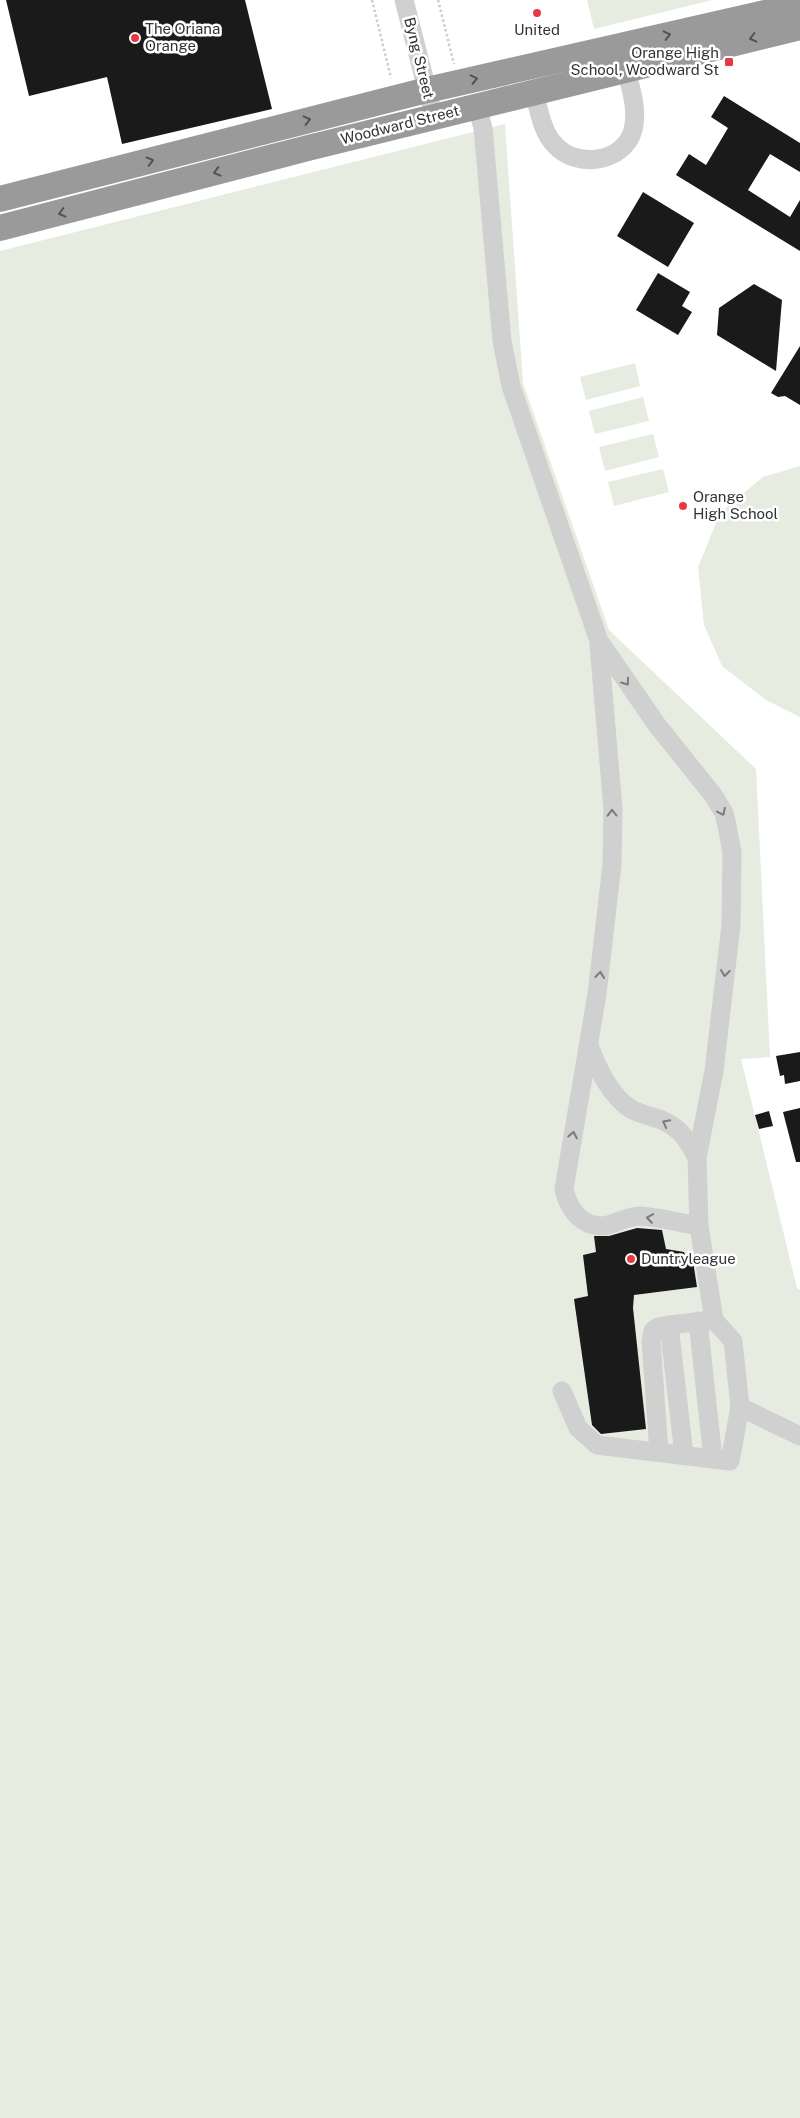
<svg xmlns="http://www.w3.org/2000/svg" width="800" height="2118" font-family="'Public Sans',sans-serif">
<rect width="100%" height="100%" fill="#fff"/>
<g fill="#e6ecdf">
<polygon points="587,0 712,0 594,29"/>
<polygon points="505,124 523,383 609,630 756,769 770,1057 741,1059 797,1288 800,1290 800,2118 0,2118 0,251"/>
<polygon points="635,363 640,386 586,400 580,377"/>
<polygon points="643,397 649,421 595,434 589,411"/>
<polygon points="653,434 659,457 605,471 599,447"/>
<polygon points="800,466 800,717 766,700 722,666 704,625 698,567 720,513 763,477"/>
<polygon points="663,469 669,492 614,506 608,482"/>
</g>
<g fill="#1a1a1a">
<polygon points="6,0 245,0 272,109 122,144 107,77 29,96"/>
<polygon points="724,96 800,143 800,172 770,154 748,190 790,217 800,200 800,251 676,175 689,154 706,165 728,128 711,117"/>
<polygon points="643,192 694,223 668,267 617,236"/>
<polygon points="658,273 690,292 682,306 692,312 678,335 636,310"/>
<polygon points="754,284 782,300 776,371 717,335 719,308"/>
<polygon points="800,346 800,405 785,396 778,397 771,393"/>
<polygon points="800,1052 800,1081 785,1084 784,1075 780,1076 776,1056"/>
<polygon points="800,1108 800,1162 796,1162 783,1112"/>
<polygon points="769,1111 773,1126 759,1129 755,1115"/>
<polygon points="637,1228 662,1230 666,1249 684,1252 688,1262 693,1261 697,1287 634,1295 633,1308 646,1429 601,1434 592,1425 574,1299 588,1296 583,1255 596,1252 594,1236 609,1236"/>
</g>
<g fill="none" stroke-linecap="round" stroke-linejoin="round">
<g stroke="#cdcdcd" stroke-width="2.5" stroke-dasharray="2.5 2.5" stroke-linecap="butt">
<polyline points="372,0 391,78"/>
<polyline points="438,0 454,64"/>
</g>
<g stroke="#d0d0d0" stroke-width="19">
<polyline points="404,0 430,101"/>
<path d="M534,92c5,18 8,40 21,53 21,24 69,18 78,-15 5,-20 -2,-41 -7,-60"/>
<polyline points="477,106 483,128 502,341 511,386 599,641 657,725 713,795 724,813 727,826 732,852 731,925 714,1071 697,1158 699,1226 714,1320 733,1341 740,1407 730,1461 597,1445 578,1428 562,1391"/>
<path d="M599,645l14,164 -1,56 -15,129 -33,195c4,19 16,37 39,37 10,-1 24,-10 37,-10 20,1 40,7 59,10"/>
<path d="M589,1045c7,21 22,52 42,64 7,4 15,6 22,8 24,7 34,20 44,41"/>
<polyline points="698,1321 713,1459"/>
<polyline points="740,1407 800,1436"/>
<polyline points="659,1452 651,1341 653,1331 658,1327 669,1325"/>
<polyline points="684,1455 669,1325 714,1320"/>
</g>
<g stroke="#9a9a9a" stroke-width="26">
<polyline points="0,199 427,90 800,5"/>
<polyline points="0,228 308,148 800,27"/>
</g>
</g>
<defs><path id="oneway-chevron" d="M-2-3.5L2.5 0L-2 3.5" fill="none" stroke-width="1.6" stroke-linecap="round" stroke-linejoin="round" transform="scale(1.25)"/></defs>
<g stroke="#525252">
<use href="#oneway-chevron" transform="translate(667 35) rotate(-13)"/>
<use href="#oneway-chevron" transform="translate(753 38) rotate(166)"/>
<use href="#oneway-chevron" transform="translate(474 79) rotate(-13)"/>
<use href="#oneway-chevron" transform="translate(307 120) rotate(-14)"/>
<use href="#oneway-chevron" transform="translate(150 161) rotate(-15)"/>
<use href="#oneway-chevron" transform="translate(217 172) rotate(165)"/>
<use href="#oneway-chevron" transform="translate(62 213) rotate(166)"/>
</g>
<g stroke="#7a7a7a">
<use href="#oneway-chevron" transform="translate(626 682) rotate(54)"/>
<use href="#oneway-chevron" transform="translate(722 812) rotate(65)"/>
<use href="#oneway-chevron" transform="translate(612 813) rotate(-91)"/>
<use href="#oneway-chevron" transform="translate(725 973) rotate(97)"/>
<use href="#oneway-chevron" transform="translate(600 975) rotate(-84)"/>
<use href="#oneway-chevron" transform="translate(666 1123) rotate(-152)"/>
<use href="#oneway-chevron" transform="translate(573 1135) rotate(-79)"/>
<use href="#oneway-chevron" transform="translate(650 1218) rotate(-171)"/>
</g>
<g fill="#e63946" stroke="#fff" stroke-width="2">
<circle cx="537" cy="13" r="5"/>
<circle cx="135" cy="38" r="5"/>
<rect x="724" y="57" width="10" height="10" rx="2.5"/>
<circle cx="683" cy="506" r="5"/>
<circle cx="631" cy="1259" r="5"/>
</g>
<g text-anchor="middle" stroke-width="5" stroke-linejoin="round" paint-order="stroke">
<g font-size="15" fill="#333" stroke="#fff" text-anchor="start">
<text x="145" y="34">The Oriana<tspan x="145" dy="17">Orange</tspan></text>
<text x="537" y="35" text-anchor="middle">United</text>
<text x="719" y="58" text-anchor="end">Orange High<tspan x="719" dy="17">School, Woodward St</tspan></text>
<text x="693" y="502">Orange<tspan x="693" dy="17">High School</tspan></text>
<text x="641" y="1264">Duntryleague</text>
</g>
<g font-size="15" fill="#333" stroke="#fff">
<text transform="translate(419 58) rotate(76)" y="5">Byng Street</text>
<text transform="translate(400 125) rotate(-14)" y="5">Woodward Street</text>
</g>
</g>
</svg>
